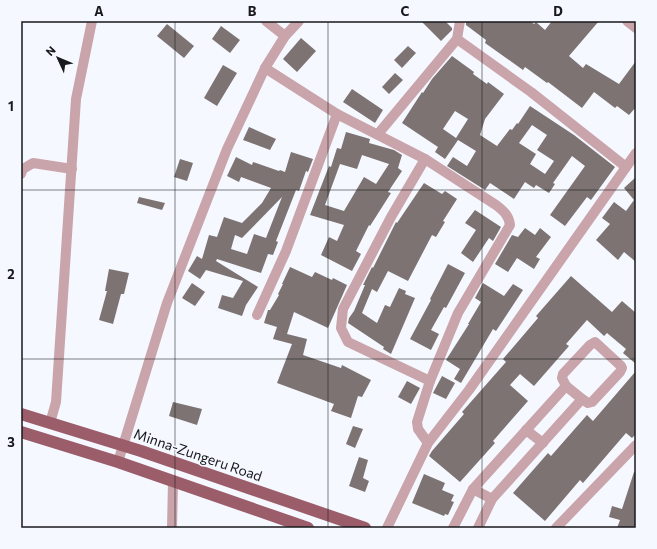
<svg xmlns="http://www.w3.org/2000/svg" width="657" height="549" font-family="Commissioner,sans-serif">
<rect width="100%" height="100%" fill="#f5f8ff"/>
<g fill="#7c7372" fill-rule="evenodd">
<polygon points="421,21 445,21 452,28 452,30 441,41"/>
<polygon points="466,21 530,21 534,24 536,22 545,30 552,21 599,21 569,56 583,68 586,64 619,84 636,61 636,107 629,115 617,106 615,108 594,92 582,108 548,82 547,83 525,67 523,70 485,43 486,40 466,25"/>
<polygon points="167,24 194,46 184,58 157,36"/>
<polygon points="221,26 240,40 230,53 212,39"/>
<polygon points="301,38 316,51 297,72 283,59"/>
<polygon points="408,46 416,53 402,68 394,60"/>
<path d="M452,56l22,16 -1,2 14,10 1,-2 16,12 -19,25 -5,16 17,11 13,-17 2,1 5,-7 1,1 12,-18 44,29 41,32 -24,33 -4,-3 -22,29 -15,-11 35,-49 -13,-10 -19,27 2,1 -6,9 -13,-8 -2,3 -9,-6 -11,17 -24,-16 -5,7 -38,-24 6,-9 14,9 9,-15 -18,-11 -13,19 -10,-7 3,-5 -36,-24 20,-31 1,1 9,-14zM455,111l13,8 -12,19 -13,-9zM532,125l15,10 -10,15 17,11 -9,13 -15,-10 6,-10 -17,-11z"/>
<polygon points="223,65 237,73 217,106 204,98"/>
<polygon points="395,73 403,80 389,94 382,87"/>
<polygon points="352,89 383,110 375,123 343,102"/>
<polygon points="249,127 276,139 270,150 243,140"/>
<path d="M346,132l24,7 -1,4 25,7 8,5 -4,13 4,3 -14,21 3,1 -21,33 -1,-1 -13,26 5,3 -9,17 -31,-16 8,-18 8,4 7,-16 -34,-10 19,-49 2,1 6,-19 4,1zM362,155l27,9 -13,20 -12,-7 -20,34 -19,-6 15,-41 17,5z"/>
<path d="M291,152l22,7 -5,13 -2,-1 -7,20 -3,-1 -20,51 2,1 -5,13 -5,-1 -7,19 -44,-14 -1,2 42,26 -12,18 -4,11 -24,-8 4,-13 11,3 10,-17 -37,-11 -6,9 -12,-8 9,-15 5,3 7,-24 8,2 7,-20 18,6 20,-20 9,-15 -30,-11 -2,5 -12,-6 9,-19 16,8 1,-3 26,9 1,-1 5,2zM282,197l-16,41 -12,-4 -7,20 -16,-5 4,-14 7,3z"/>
<polygon points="180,159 193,163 187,181 174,177"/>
<polygon points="636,177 636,262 624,252 618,260 596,240 610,224 602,218 614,202 626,211 634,200 624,188"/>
<polygon points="424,183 442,194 445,191 457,199 443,221 445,222 436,237 432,235 408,281 388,271 377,292 372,289 362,313 377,323 385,305 390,307 399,288 406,291 405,294 415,298 391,354 383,349 384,347 348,323 349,318 354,311 365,285 363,285 372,267 373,268 396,222 397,223"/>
<polygon points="139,197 165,203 162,210 137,203"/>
<polygon points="475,210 501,227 493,241 489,238 473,262 461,253 476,230 465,223"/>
<polygon points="525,228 535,235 540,228 551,237 536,257 540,259 534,269 517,258 508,272 495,264 512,235 518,237"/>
<polygon points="448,264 465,273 446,308 444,307 431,330 439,334 431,350 410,339 431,300 430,299"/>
<polygon points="290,267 312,277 315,272 332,280 333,278 347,285 328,328 294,312 287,334 307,339 303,355 341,368 342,365 371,380 362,397 358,396 351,418 331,411 334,404 277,383 292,344 273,339 277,327 264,323 268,310 270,310 279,295 278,294 283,284 282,284"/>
<polygon points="109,269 129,273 124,294 121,294 113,324 99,320 107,291 105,291"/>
<polygon points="571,276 612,312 622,301 636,313 636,364 623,353 626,349 607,333 604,336 587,320 566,344 569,346 534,386 520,374 510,385 528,401 493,441 495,443 460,482 429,456 432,451 464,414 462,412 506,362 503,359 538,318 536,316"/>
<polygon points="192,283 205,292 195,306 182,298"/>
<polygon points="483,283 504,296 513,284 523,290 496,331 493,329 461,383 454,379 460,369 446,360 469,324 468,324 481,302 475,298"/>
<polygon points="636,371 636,434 632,438 626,433 583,483 580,480 545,521 513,493 548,453 551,456 587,415 593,421"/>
<polygon points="442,376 455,383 446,399 433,393"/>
<polygon points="407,381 420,388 411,404 398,397"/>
<polygon points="173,402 202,409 197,425 169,416"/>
<polygon points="353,426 363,429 355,448 346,444"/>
<polygon points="359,457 368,460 363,478 369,481 365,492 349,486"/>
<polygon points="634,472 636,473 636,528 617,528 620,520 609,517 612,506 622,509"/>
<polygon points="424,474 445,483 442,490 454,495 451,501 454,502 448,515 445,514 444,516 412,503"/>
</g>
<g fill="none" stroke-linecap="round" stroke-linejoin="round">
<g stroke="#c9a4aa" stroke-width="10">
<polyline points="266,21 285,36"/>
<polyline points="627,21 636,28"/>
<polyline points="457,39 531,92 626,167"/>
<path d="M265,68l72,46 88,45 71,46c8,6 13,11 14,20l-52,88 -28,68 -13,41 1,7 10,14"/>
<polyline points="378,134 457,39 460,21"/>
<polyline points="425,159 391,217 343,309 341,328 348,342 430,381"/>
<polyline points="21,174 23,169 33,163 72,169"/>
<polyline points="257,315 286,251 337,114"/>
<polyline points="566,386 582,399"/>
<polyline points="50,423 56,402 76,99 92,21"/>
<polyline points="526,430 543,443"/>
<polyline points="118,462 167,303 227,149 265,68 285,36 299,21"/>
<polyline points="473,489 492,499"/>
<polyline points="172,528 173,481"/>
<polyline points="387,528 428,443 469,390 636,153"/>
<polyline points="453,528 473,489 566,386 562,378 563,374 590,345 595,342 621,366 622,368 620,372 592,402 588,403 582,399 492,499 478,528"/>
<polyline points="556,528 636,445"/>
</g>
<g stroke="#9c5d6b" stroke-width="12">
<polyline points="21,414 141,451 365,528"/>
<polyline points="21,432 118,462 308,528"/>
</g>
</g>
<path fill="none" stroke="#18191c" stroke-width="1" stroke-opacity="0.55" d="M175,21v507M328,21v507M482,21v507M21,190h615M21,359h615"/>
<g text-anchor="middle" stroke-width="3" stroke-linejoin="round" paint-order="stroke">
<g font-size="14" fill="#18191c" stroke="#f5f8ff">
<text transform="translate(198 455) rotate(19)" y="5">Minna-Zungeru Road</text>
</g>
</g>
<rect width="657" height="549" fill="none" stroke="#f5f8ff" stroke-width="44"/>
<g transform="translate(58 58) rotate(314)" stroke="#f5f8ff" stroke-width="3" paint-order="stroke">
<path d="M0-3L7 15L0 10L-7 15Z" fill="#18191c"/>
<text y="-6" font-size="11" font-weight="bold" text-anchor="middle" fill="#18191c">N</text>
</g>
<rect x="22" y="22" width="613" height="505" fill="none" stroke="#18191c" stroke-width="1.5"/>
<g font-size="13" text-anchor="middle" font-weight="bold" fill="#18191c">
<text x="99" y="16">A</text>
<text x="252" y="16">B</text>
<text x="405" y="16">C</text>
<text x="558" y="16">D</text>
<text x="11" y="111">1</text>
<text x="11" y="279">2</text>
<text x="11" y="447">3</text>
</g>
</svg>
